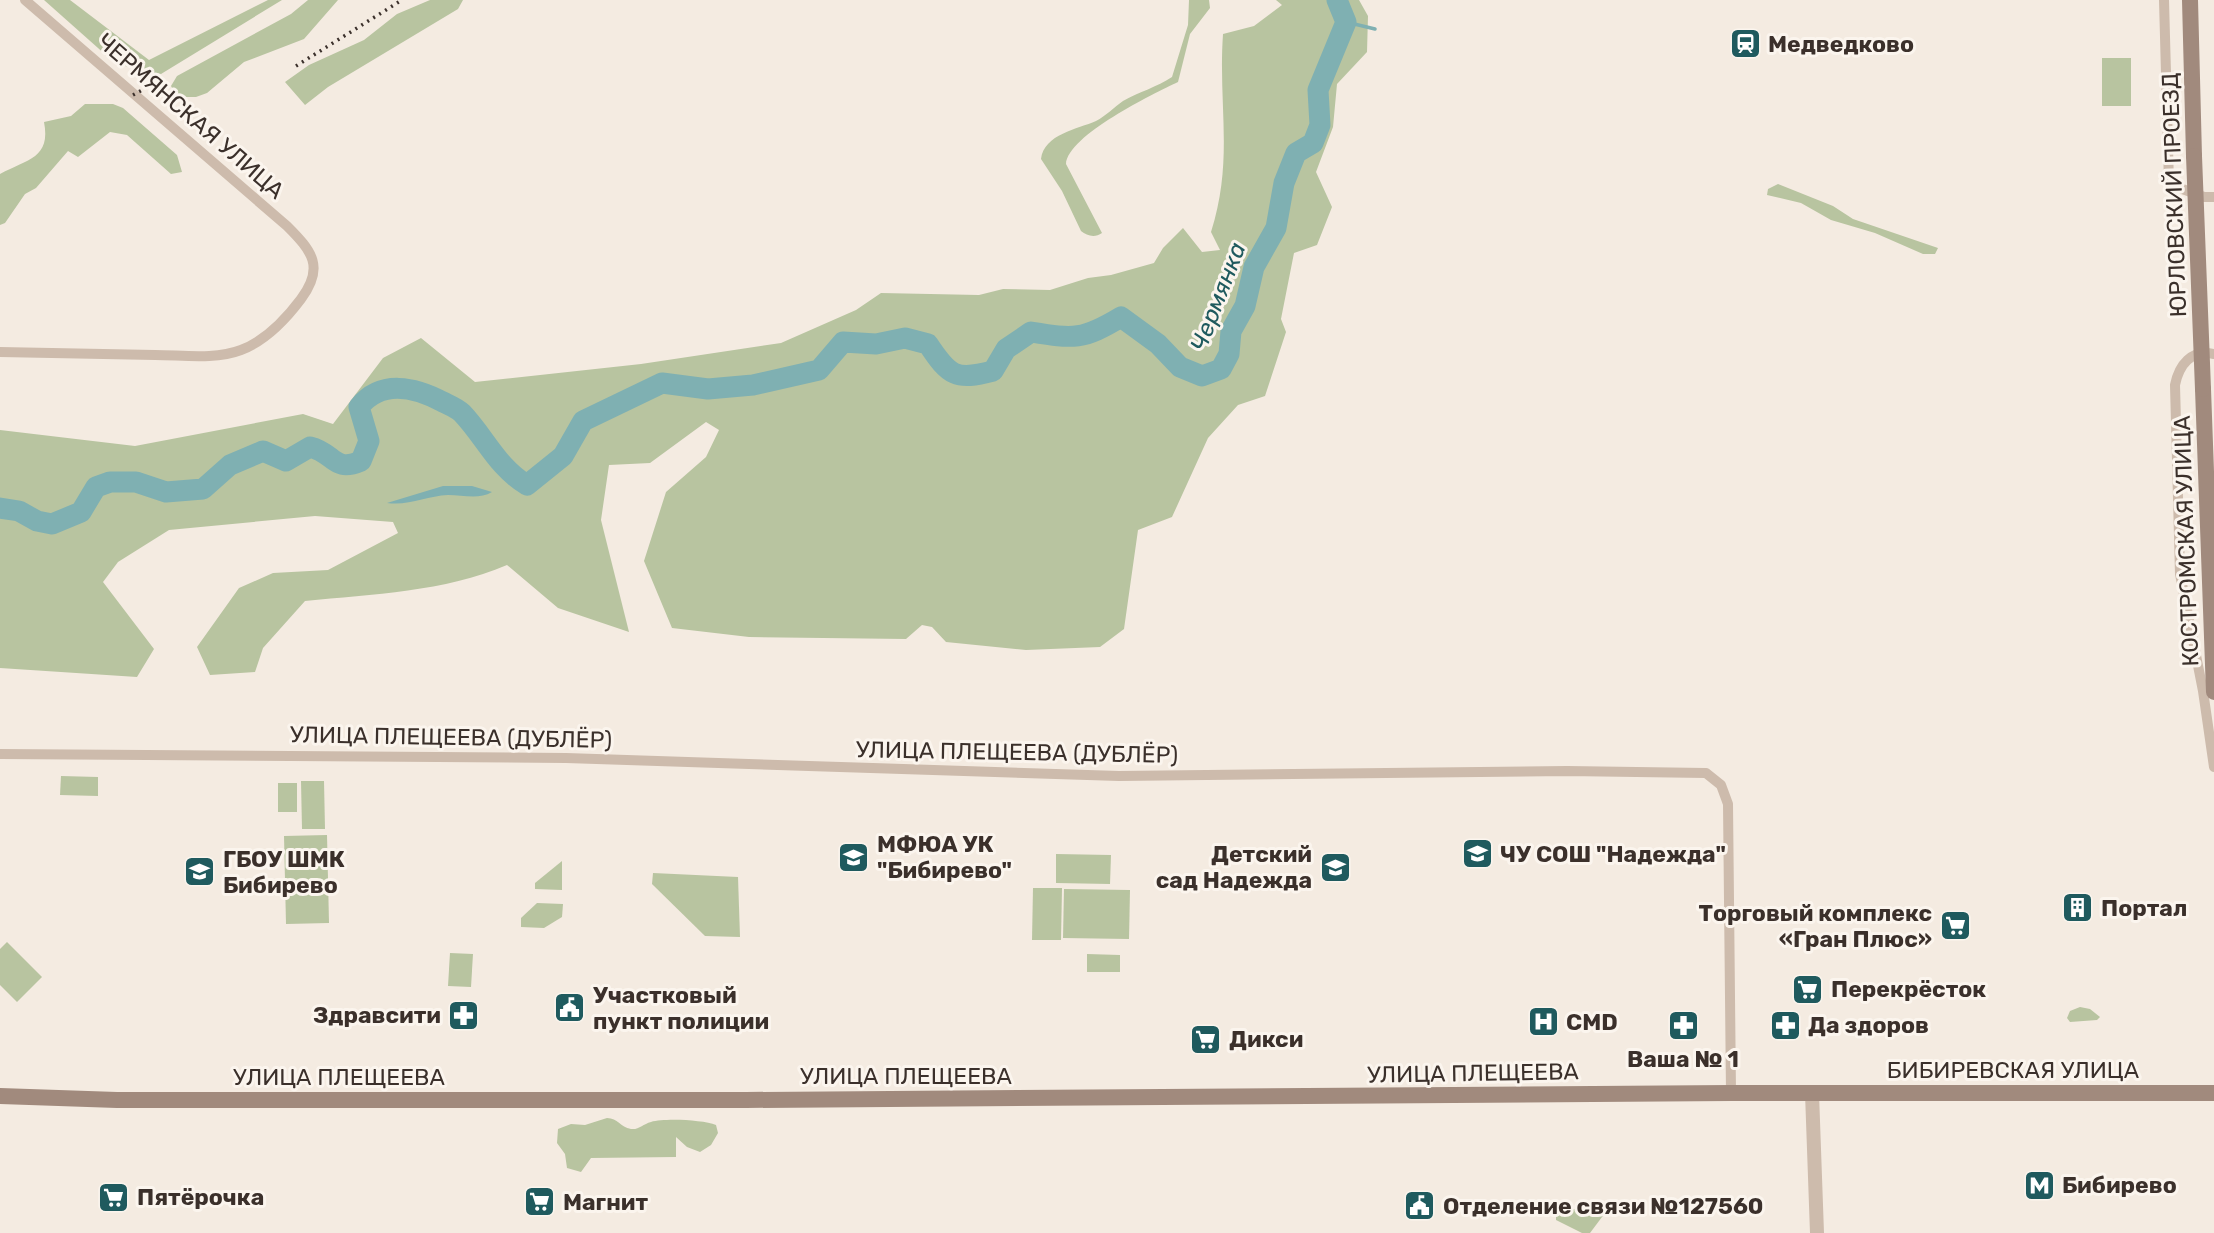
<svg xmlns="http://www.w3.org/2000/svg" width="2214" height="1233" font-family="Rubik,sans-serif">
<rect width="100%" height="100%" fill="#f4ebe1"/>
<g fill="#b8c4a0">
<polygon points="44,0 70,0 149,60 268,0 282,0 161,74 116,64"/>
<polygon points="308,0 338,0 304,39 244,62 207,93 196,97 177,97 171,86 177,76 291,14"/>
<polygon points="430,0 463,0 458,9 328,87 305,105 285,82 309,65 364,40 397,14"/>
<path d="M1189,0h20l1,8 -20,26 -12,48c-25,12 -110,53 -112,82l36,69c-7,5 -15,3 -21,-2l-19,-40 -21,-32c3,-25 37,-30 55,-38 10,-5 18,-14 27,-20 16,-9 34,-14 49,-24l16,-52z"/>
<path d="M1276,0h83l9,16 -1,36 -30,32 -4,43 -17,45 16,35 -15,38 -23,8 -13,66 5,13 -21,64 -27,9 -30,33 -36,79 -34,13 -14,99 -24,18 -74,3 -80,-8 -14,-15 -10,-2 -16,14 -157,-2 -77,-9 -28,-67 22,-69 40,-35 13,-27 -13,-8 -56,41 -41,2 -8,55 28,112 -71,-24 -51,-43c-63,27 -134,29 -202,36l-42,47 -8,24 -45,3 -13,-28 42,-59 34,-15 55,-3 70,-37 -5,-11 -78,-6 -146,14 -51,32 -15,20 51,67 -17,28 -137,-9v-238l135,16 168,-32 30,10 50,-66 38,-20 54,44 166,-18 140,-21 75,-33 25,-17 98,2 24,-6 47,1 38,-12 23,-3 43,-12 9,-15 20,-20 19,24 18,-2 -9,-18c23,-73 7,-126 12,-198l31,-8 28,-21z"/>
<rect x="2102" y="58" width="29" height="48"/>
<path d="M85,104h28l10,4 54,47 5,17 -11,2 -44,-39 -17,-3 -32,25 -10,-6 -32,37 -11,6 -20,29 -5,2v-51c28,-15 51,-16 44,-52l27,-6z"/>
<polygon points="1778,184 1833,206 1853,219 1938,248 1935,254 1923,254 1875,233 1831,220 1801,203 1767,195 1768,189"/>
<polygon points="61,776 98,777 98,796 60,795"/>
<polygon points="301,781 324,781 325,829 302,829"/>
<rect x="278" y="783" width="19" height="29"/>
<polygon points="327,835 329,923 286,924 284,836"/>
<polygon points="1056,854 1111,855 1110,884 1056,883"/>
<polygon points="562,861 562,890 535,889 535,883"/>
<polygon points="653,873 738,877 740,937 705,936 652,884"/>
<polygon points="1033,888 1062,888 1061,940 1032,940"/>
<polygon points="1064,889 1130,890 1129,939 1063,938"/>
<polygon points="537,903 563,904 562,917 544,928 521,927 521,918"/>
<polygon points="7,942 42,977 17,1002 0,985 0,949"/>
<polygon points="450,953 473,954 471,987 448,986"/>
<polygon points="1087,954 1120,955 1120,972 1087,972"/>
<polygon points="2080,1007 2090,1009 2100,1017 2097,1020 2070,1022 2067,1018 2070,1011"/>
<path d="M607,1118c11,0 13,9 24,11 8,1 12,-5 20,-7 14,-4 52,-2 65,3l2,8 -7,12 -11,7 -13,-5 -11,-10v20l-85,1 -10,14 -14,-4 -2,-14 -8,-11 1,-14 13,-5 14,1z"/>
<polygon points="1556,1209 1608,1209 1590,1233 1582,1233 1556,1220"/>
</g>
<path fill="#7fb0b2" d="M443,486h29l20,6c-13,8 -29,3 -44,3 -21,1 -39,11 -61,8z"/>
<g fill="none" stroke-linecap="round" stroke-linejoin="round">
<polyline stroke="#7fb0b2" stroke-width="3.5" points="1346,22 1375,29"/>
<path stroke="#7fb0b2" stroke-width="21" d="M0,508l19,3 18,10 15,3 29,-12 15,-25 14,-5h26l30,10 37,-3 27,-24 33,-14 23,10 24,-14c25,6 23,26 51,14l8,-20 -10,-34c22,-28 56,-20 84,-5 6,3 14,6 19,11 23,24 35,54 65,72l36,-29 20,-35 79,-38 46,6 45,-4 66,-15 24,-28 33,2 29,-6 23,6c21,32 28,37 65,27l13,-22 25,-17c43,7 52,8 90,-15l37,27 22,23 22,9 19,-7 8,-15 2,-23 14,-25 9,-39 22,-39 8,-45 12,-30 17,-10 7,-18 -2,-35 28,-68 -9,-22"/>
<g stroke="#cdbbac" stroke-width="10">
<polyline points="2164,0 2169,184 2204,197 2214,197"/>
<path d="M0,352c52,1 104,2 155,3 27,0 60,5 86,-5 24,-9 45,-31 60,-51 24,-32 11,-48 -14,-73l-262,-226"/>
<path d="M2214,354c-23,-5 -35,11 -39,31l5,189 23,117 11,76"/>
<polyline points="0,754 566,758 1119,776 1567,771 1706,773 1721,785 1728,804 1731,1093"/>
</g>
<polyline stroke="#cdbbac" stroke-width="14" points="1812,1093 1817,1233"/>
<g stroke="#a18a7d" stroke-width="16">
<polyline points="2190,0 2194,156"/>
<polyline points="2203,389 2214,692"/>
<polyline points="0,1096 117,1100 746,1100 1731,1093 2214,1093"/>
</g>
<g stroke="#3b302b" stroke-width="3.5" stroke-dasharray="2 5" stroke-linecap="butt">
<polyline points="296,66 402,0"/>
<polyline points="133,95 153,84"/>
</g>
<polyline stroke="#a18a7d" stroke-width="16" points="2194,156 2203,389"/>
</g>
<defs>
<symbol id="station-square" viewBox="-11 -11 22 22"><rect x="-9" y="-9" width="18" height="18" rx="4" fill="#1f5a5e" stroke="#fbf5ee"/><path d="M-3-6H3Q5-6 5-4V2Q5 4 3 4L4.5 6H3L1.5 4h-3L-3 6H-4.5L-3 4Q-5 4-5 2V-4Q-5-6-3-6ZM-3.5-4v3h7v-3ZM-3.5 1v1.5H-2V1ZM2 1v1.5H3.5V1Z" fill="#fff"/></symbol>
<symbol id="school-square" viewBox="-11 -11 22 22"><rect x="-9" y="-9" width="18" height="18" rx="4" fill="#1f5a5e" stroke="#fbf5ee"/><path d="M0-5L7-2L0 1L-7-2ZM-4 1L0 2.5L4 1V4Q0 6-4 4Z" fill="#fff"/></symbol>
<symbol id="university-square" viewBox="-11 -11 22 22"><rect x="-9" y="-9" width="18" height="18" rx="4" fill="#1f5a5e" stroke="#fbf5ee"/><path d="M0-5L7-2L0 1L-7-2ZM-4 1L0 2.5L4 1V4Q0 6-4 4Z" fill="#fff"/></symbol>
<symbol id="building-square" viewBox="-11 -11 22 22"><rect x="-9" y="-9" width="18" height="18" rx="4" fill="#1f5a5e" stroke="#fbf5ee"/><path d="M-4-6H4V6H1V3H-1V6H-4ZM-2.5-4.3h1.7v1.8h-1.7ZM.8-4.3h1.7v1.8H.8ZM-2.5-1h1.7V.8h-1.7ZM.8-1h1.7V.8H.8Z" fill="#fff"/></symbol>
<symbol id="supermarket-square" viewBox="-11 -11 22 22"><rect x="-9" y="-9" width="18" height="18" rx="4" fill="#1f5a5e" stroke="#fbf5ee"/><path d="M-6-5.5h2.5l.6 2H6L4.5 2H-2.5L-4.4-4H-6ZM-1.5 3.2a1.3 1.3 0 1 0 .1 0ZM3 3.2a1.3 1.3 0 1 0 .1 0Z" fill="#fff"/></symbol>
<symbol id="civic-square" viewBox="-11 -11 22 22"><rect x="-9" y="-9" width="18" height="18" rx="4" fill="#1f5a5e" stroke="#fbf5ee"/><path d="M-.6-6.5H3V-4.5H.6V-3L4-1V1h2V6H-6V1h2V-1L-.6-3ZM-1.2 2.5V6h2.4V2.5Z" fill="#fff"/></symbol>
<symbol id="pharmacy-square" viewBox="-11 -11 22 22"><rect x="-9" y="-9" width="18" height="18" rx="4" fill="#1f5a5e" stroke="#fbf5ee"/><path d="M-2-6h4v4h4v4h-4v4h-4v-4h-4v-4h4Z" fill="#fff"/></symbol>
<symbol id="hospital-square" viewBox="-11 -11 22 22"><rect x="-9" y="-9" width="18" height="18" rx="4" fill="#1f5a5e" stroke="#fbf5ee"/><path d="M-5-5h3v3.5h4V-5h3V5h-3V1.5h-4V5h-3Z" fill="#fff"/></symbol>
<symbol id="metro-square" viewBox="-11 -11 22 22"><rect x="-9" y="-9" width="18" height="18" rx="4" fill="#1f5a5e" stroke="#fbf5ee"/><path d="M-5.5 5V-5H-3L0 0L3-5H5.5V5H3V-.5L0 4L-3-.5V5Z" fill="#fff"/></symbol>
</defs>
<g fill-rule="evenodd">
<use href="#station-square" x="1728" y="26" width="35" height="35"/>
<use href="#school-square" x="1460" y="836" width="35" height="35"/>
<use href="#university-square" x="836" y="840" width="35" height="35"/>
<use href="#school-square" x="1318" y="850" width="35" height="35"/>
<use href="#school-square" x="182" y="854" width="35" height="35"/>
<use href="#building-square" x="2060" y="890" width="35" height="35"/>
<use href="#supermarket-square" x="1938" y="908" width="35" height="35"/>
<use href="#supermarket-square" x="1790" y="972" width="35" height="35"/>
<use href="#civic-square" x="552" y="990" width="35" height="35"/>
<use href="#pharmacy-square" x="446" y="998" width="35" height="35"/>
<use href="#hospital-square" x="1526" y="1004" width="35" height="35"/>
<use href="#pharmacy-square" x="1666" y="1008" width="35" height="35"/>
<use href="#pharmacy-square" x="1768" y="1008" width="35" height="35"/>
<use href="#supermarket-square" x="1188" y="1022" width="35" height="35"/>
<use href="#metro-square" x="2022" y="1168" width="35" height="35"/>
<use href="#supermarket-square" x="96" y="1180" width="35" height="35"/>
<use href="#supermarket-square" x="522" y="1184" width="35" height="35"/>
<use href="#civic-square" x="1402" y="1188" width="35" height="35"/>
</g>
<g text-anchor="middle" stroke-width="6" stroke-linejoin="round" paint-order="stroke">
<g font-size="23" font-weight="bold" fill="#3b302b" stroke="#fbf5ee" text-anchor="start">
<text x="1768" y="52">Медведково</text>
<text x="877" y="852">МФЮА УК<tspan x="877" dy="26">"Бибирево"</tspan></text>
<text x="1312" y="862" text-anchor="end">Детский<tspan x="1312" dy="26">сад Надежда</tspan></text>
<text x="1500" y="862">ЧУ СОШ "Надежда"</text>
<text x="223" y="867">ГБОУ ШМК<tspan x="223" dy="26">Бибирево</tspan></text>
<text x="2101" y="916">Портал</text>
<text x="1932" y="921" text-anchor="end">Торговый комплекс<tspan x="1932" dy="26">«Гран Плюс»</tspan></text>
<text x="1831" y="997">Перекрёсток</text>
<text x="593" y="1003">Участковый<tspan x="593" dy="26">пункт полиции</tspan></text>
<text x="441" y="1023" text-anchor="end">Здравсити</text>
<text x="1566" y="1030">CMD</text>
<text x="1808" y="1033">Да здоров</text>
<text x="1229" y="1047">Дикси</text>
<text x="1683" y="1067" text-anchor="middle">Ваша № 1</text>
<text x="2062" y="1193">Бибирево</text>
<text x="137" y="1205">Пятёрочка</text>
<text x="563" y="1210">Магнит</text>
<text x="1443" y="1214">Отделение связи №127560</text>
</g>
<g font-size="23" fill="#3b302b" stroke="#fbf5ee">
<text transform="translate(191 116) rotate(41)" y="8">ЧЕРМЯНСКАЯ УЛИЦА</text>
<text transform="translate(2174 195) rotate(-92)" y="8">ЮРЛОВСКИЙ ПРОЕЗД</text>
<text transform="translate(2186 541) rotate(-92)" y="8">КОСТРОМСКАЯ УЛИЦА</text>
<text transform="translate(451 737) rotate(1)" y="8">УЛИЦА ПЛЕЩЕЕВА (ДУБЛЁР)</text>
<text transform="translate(1017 752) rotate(1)" y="8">УЛИЦА ПЛЕЩЕЕВА (ДУБЛЁР)</text>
<text x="2013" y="1078">БИБИРЕВСКАЯ УЛИЦА</text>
<text transform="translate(1473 1073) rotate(-1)" y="8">УЛИЦА ПЛЕЩЕЕВА</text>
<text x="906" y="1084">УЛИЦА ПЛЕЩЕЕВА</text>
<text x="339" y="1085">УЛИЦА ПЛЕЩЕЕВА</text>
</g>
<g font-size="24" font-style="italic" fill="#1f5a5e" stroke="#fbf5ee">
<text transform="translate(1218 297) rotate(-69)" y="8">Чермянка</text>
</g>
</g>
</svg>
